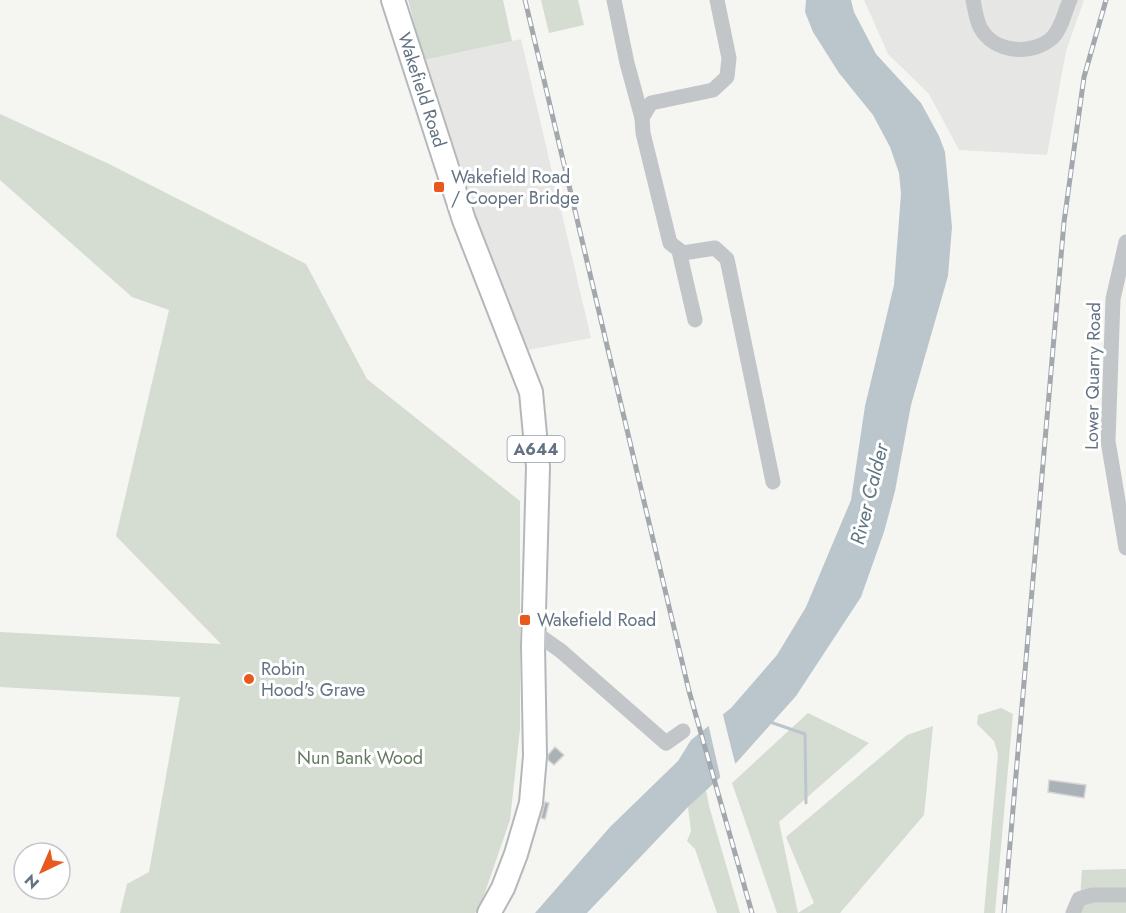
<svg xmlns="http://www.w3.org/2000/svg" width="1126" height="913" font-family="Jost,sans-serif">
<rect width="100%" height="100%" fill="#f5f5f1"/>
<g fill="#e6e7e5">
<polygon points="864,0 1084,0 1066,51 1047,155 959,150 929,94 888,54"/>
<polygon points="521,39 591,338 522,351 470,216 424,60"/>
</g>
<g fill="#d5dcd2">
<polygon points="408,0 503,0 512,41 424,60"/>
<polygon points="541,0 578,0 584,25 549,33"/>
<polygon points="0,114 109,164 306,264 367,379 520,501 520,729 510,820 481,904 475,913 120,913 127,884 149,872 180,697 0,687 0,632 221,644 116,536 169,310 132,297 0,180"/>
<polygon points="1001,708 1013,714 995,913 984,913 998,754 994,741 977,724 978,715"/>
<polygon points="808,713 869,743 779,822 798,913 814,903 786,837 907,735 933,726 924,815 840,913 777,913 732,783"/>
<polygon points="706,790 709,806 740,913 717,913 695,849 687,841 691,831 688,807"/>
<polygon points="1126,869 1126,913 1079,913 1082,870"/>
</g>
<polygon fill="#bbc6cc" points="806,0 851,0 854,12 876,54 921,103 939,136 945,152 952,227 948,276 911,405 895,491 884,532 861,597 796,696 737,762 688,807 587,913 535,913 610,827 678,761 691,740 731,708 777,655 806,607 851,500 865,406 894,285 901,194 899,173 890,147 873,115 839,73 813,32 805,12"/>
<polygon fill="#f5f5f1" points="722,711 736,767 721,780 708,723"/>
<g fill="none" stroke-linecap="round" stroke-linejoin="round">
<polyline stroke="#bbc6cc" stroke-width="3" points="770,722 805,734 806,803"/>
</g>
<g fill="#aab2b8" stroke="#d6d6d4" stroke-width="1.5">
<polygon points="555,747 564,755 554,765 548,760 548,755"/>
<polygon points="1049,780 1086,785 1084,798 1048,792"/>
<polygon points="545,802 549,803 545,819 541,818"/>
</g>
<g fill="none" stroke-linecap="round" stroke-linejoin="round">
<defs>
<polyline id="highway" points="393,0 464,220 531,392 538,467 533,646 535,756 531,803 516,854 503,888 489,913"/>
</defs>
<use href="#highway" stroke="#b5b8bb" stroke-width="26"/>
<g stroke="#c2c6c9" stroke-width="15">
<polyline points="614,0 627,63 642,118"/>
<polyline points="717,0 729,58 727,77 713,90 651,103 642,118 643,133 670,243 683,253 715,248 727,259 773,482"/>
<path d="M973,0c2,9 3,19 7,27 13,26 52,29 72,11 9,-8 13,-27 18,-38"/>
<polyline points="1126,242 1113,299 1108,441 1126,548"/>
<polyline points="679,251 695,320"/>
<polyline points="534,632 561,651 666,743 683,731"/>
<polyline points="1073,913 1079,899 1092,895 1126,895"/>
</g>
<use href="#highway" stroke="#fff" stroke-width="22"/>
<defs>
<g id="rail">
<polyline points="525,0 689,691 752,913"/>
<polyline points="1004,913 1064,222 1084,77 1106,0"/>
</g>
</defs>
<use href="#rail" stroke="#a2a8ae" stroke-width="5"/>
<use href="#rail" stroke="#fff" stroke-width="3" stroke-dasharray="9" stroke-linecap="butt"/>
</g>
<g fill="#e9581d" stroke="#fff" stroke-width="2">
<rect x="433" y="181" width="12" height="12" rx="3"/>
<rect x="519" y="614" width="12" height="12" rx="3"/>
<circle cx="249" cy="679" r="6"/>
</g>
<g text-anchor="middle" stroke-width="6" stroke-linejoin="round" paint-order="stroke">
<rect fill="#fff" stroke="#929da8" stroke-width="1.5" x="507.5" y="436" width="57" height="26" rx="4.5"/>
<g font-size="16" font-weight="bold" fill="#637383">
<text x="536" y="455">A644</text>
</g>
<g font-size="18" fill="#637383" stroke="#fff">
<text transform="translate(422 90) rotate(72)" y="6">Wakefield Road</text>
<text transform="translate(1093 376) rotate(-89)" y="6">Lower Quarry Road</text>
</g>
<g font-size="18" fill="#637383" stroke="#fff" text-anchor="start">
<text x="451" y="183">Wakefield Road<tspan x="451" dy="21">/ Cooper Bridge</tspan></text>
<text x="537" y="626">Wakefield Road</text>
<text x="261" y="675">Robin<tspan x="261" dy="21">Hood's Grave</tspan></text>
</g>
<g font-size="18" fill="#667a62" stroke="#fff">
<text x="360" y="764">Nun Bank Wood</text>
</g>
<g font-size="20" font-style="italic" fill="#5f7680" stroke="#fff">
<text transform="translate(869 494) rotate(-76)" y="7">River Calder</text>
</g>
</g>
<g transform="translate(42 871) rotate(224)"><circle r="28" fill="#ffffff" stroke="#c1c7cd" stroke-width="1.5"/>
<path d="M0-4.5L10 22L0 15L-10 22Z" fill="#e9581d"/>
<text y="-9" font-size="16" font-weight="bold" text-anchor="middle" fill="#637383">N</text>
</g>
</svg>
